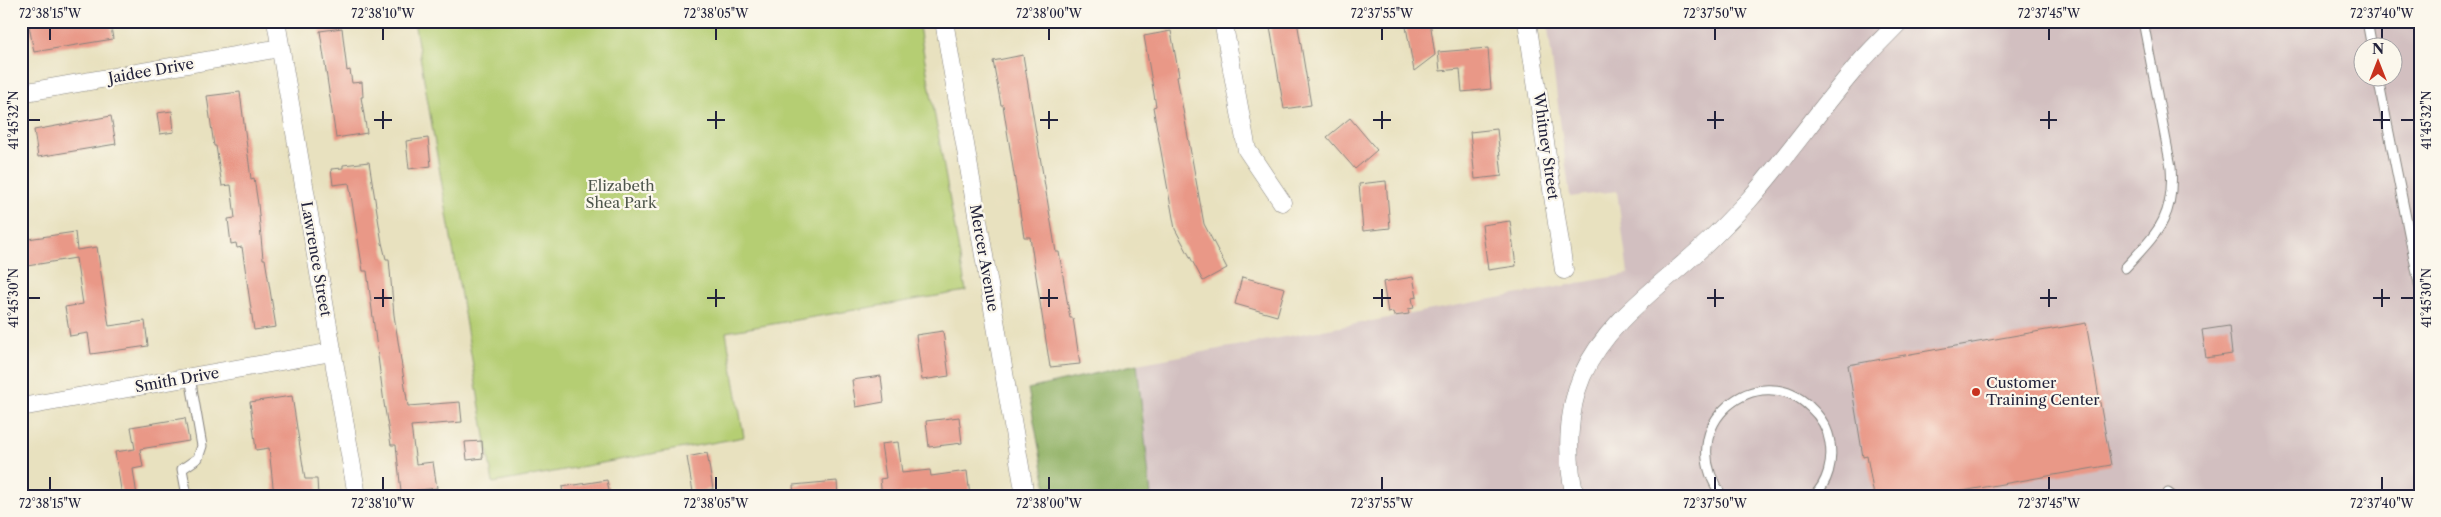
<svg xmlns="http://www.w3.org/2000/svg" width="2441" height="517" font-family="'Libre Caslon Text',serif">
<rect width="100%" height="100%" fill="#fbf7ec"/>
<filter id="ink" filterUnits="userSpaceOnUse"><feTurbulence type="fractalNoise" baseFrequency=".02" numOctaves="2"/><feDisplacementMap in="SourceGraphic" scale="10" xChannelSelector="R" yChannelSelector="G"/><feConvolveMatrix kernelMatrix="1 2 1 2 8 2 1 2 1" color-interpolation-filters="sRGB"/></filter>
<filter id="wash" filterUnits="userSpaceOnUse"><feTurbulence type="fractalNoise" baseFrequency=".0096" numOctaves="4" result="noise"/><feDisplacementMap in="SourceGraphic" scale="20" xChannelSelector="R" yChannelSelector="G"/><feGaussianBlur stdDeviation="1.12" result="paint"/><feColorMatrix in="noise" values="0 0 0 0 0 0 0 0 0 0 0 0 0 0 0 0 0 1.4 0 .05"/><feComposite in="paint" operator="in"/></filter>
<g filter="url(#wash)">
<rect width="100%" height="100%" fill="#e8e1bf"/>
<path fill="#d2bfc0" fill-rule="evenodd" d="M1547,21h873v475h-1269l-14,-132 491,-90 -11,-83 -47,6zM2364,48h30v30h-30z"/>
<polygon fill="#b5ce73" stroke="#6c7857" points="414,21 918,21 966,291 726,332 744,437 493,483"/>
<polygon fill="#90b165" stroke="#596a50" points="1137,364 1151,496 1048,496 1028,389"/>
<g id="blocks">
<g fill="#e99887">
<polygon points="28,21 110,21 113,39 34,52"/>
<polygon points="1269,21 1297,21 1311,105 1284,109"/>
<polygon points="1405,21 1430,21 1435,55 1414,71"/>
<polygon points="342,28 347,71 350,70 352,83 362,82 363,97 361,97 367,133 336,138 320,31"/>
<polygon points="1171,31 1179,76 1177,77 1204,224 1227,268 1203,281 1175,229 1153,107 1156,106 1144,36"/>
<polygon points="1488,48 1491,89 1462,92 1460,69 1440,71 1438,52"/>
<polygon points="1023,55 1056,252 1059,252 1070,318 1073,318 1080,364 1050,367 1030,237 1024,237 1003,105 1001,105 993,61"/>
<polygon points="240,92 251,179 254,178 258,204 263,259 265,259 276,327 254,330 242,247 237,248 236,243 231,244 228,219 235,218 231,185 222,186 216,146 214,146 207,96"/>
<polygon points="172,111 174,132 160,134 157,113"/>
<polygon points="111,116 116,144 38,157 34,130"/>
<polygon points="1350,118 1377,150 1355,169 1327,137"/>
<polygon points="1497,129 1502,176 1475,179 1470,132"/>
<polygon points="428,138 431,166 409,169 406,141"/>
<polygon points="369,162 382,243 386,259 389,259 394,315 408,406 460,402 462,422 411,426 416,464 433,462 437,488 401,492 396,445 391,445 384,403 367,271 363,271 349,183 333,185 331,169 343,168 343,165"/>
<polygon points="1386,181 1390,228 1363,231 1359,184"/>
<polygon points="1510,221 1516,266 1488,270 1482,225"/>
<polygon points="75,232 77,250 97,247 109,326 145,321 148,346 91,354 88,333 70,336 65,307 83,304 76,258 21,267 21,240"/>
<polygon points="1242,277 1285,288 1277,316 1235,304"/>
<polygon points="1413,277 1417,297 1412,298 1414,308 1408,309 1409,314 1394,316 1393,312 1388,313 1383,282"/>
<polygon points="2086,323 2111,465 1934,496 1874,496 1867,456 1863,457 1848,365"/>
<polygon points="2229,326 2232,354 2206,358 2202,330"/>
<polygon points="943,331 949,376 922,380 916,335"/>
<polygon points="881,376 884,402 856,407 852,380"/>
<polygon points="292,396 305,479 317,479 318,496 274,496 269,448 256,450 250,402"/>
<polygon points="959,417 962,443 929,447 926,421"/>
<polygon points="185,418 189,441 140,449 143,467 133,469 137,496 122,496 115,452 135,449 131,427"/>
<polygon points="482,441 483,458 467,460 465,442"/>
<polygon points="898,442 902,473 930,470 931,476 967,471 970,496 929,496 928,490 899,494 900,496 882,496 880,479 886,478 881,444"/>
<polygon points="707,453 713,489 693,492 687,457"/>
<polygon points="607,480 610,496 563,496 562,487"/>
<polygon points="837,481 838,496 794,496 793,485"/>
</g>
</g>
</g>
<g filter="url(#ink)">
<use href="#blocks" fill-opacity="0" stroke="#85827d" stroke-width="1"/>
<g fill="none" stroke-linecap="round" stroke-linejoin="round">
<defs>
<g id="service">
<polyline points="2367,21 2372,48"/>
<polyline points="2378,78 2420,288"/>
<path d="M2125,268c32,-35 50,-50 46,-101l-28,-146"/>
<polyline points="2168,493 2172,496"/>
<polyline points="187,496 182,469 198,458 202,446 190,377"/>
<path d="M1722,496c-51,-72 37,-139 88,-89 11,10 18,21 20,36 3,19 -2,39 -16,53"/>
</g>
<g id="minor">
<polyline points="276,21 357,496"/>
<polyline points="944,21 1025,496"/>
<polyline points="1223,21 1247,150 1282,202"/>
<polyline points="1527,21 1564,270"/>
<polyline points="21,93 280,48"/>
<polyline points="21,407 332,352"/>
<path d="M1575,496c-9,-37 -8,-85 7,-120 23,-52 74,-87 115,-124 18,-16 35,-34 51,-51 37,-42 69,-88 105,-130 14,-18 31,-33 47,-50"/>
</g>
</defs>
<use href="#service" stroke="#85827d" stroke-width="11"/>
<use href="#minor" stroke="#85827d" stroke-width="19"/>
<use href="#service" stroke="#fff" stroke-width="9"/>
<use href="#minor" stroke="#fff" stroke-width="18"/>
</g>
</g>
<path fill="none" stroke="#22223b" stroke-width="2" d="M50,28v12M383,28v12M716,28v12M1049,28v12M1382,28v12M1715,28v12M2049,28v12M2382,28v12M383,111v18M716,111v18M1049,111v18M1382,111v18M1715,111v18M2049,111v18M2382,111v18M28,120h12M374,120h18M707,120h18M1040,120h18M1373,120h18M1707,120h17M2040,120h17M2373,120h17M2401,120h13M383,289v18M716,289v18M1049,289v18M1382,289v18M1715,289v18M2049,289v18M2382,289v18M28,298h12M374,298h18M707,298h18M1040,298h18M1373,298h18M1707,298h17M2040,298h17M2373,298h17M2401,298h13M50,477v13M383,477v13M716,477v13M1049,477v13M1382,477v13M1715,477v13M2049,477v13M2382,477v13"/>
<circle fill="#c8321e" stroke="#fbf7ec" stroke-width="2" cx="1976" cy="392" r="5"/>
<g text-anchor="middle" stroke-width="4.5" stroke-linejoin="round" paint-order="stroke">
<g font-size="15" fill="#22223b" stroke="#fbf7ec">
<text transform="translate(151 71) rotate(-10)" y="5">Jaidee Drive</text>
<text transform="translate(1546 146) rotate(82)" y="5">Whitney Street</text>
<text transform="translate(984 258) rotate(80)" y="5">Mercer Avenue</text>
<text transform="translate(316 259) rotate(80)" y="5">Lawrence Street</text>
<text transform="translate(177 380) rotate(-10)" y="5">Smith Drive</text>
</g>
<g font-size="15" fill="#4e564c" stroke="#fbf7ec">
<text x="621" y="191">Elizabeth<tspan x="621" dy="17">Shea Park</tspan></text>
</g>
<g font-size="15" fill="#22223b" stroke="#fbf7ec" text-anchor="start">
<text x="1986" y="388">Customer<tspan x="1986" dy="17">Training Center</tspan></text>
</g>
</g>
<rect width="2441" height="517" fill="none" stroke="#fbf7ec" stroke-width="55"/>
<g transform="translate(2378 62)"><circle r="24" fill="#fbf7ec" stroke="#a4a2a5"/>
<path d="M0-4L9 19L0 12L-9 19Z" fill="#c8321e"/>
<text y="-8" font-size="14" font-weight="bold" text-anchor="middle" fill="#22223b">N</text>
</g>
<rect x="28" y="28" width="2386" height="462" fill="none" stroke="#22223b" stroke-width="2"/>
<g font-size="12" text-anchor="middle" fill="#22223b">
<text x="50" y="18">72°38'15"W</text>
<text x="383" y="18">72°38'10"W</text>
<text x="716" y="18">72°38'05"W</text>
<text x="1049" y="18">72°38'00"W</text>
<text x="1382" y="18">72°37'55"W</text>
<text x="1715" y="18">72°37'50"W</text>
<text x="2049" y="18">72°37'45"W</text>
<text x="2382" y="18">72°37'40"W</text>
<text transform="translate(14 120) rotate(-90)" y="4">41°45'32"N</text>
<text transform="translate(2427 120) rotate(-90)" y="4">41°45'32"N</text>
<text transform="translate(14 298) rotate(-90)" y="4">41°45'30"N</text>
<text transform="translate(2427 298) rotate(-90)" y="4">41°45'30"N</text>
<text x="50" y="508">72°38'15"W</text>
<text x="383" y="508">72°38'10"W</text>
<text x="716" y="508">72°38'05"W</text>
<text x="1049" y="508">72°38'00"W</text>
<text x="1382" y="508">72°37'55"W</text>
<text x="1715" y="508">72°37'50"W</text>
<text x="2049" y="508">72°37'45"W</text>
<text x="2382" y="508">72°37'40"W</text>
</g>
</svg>
